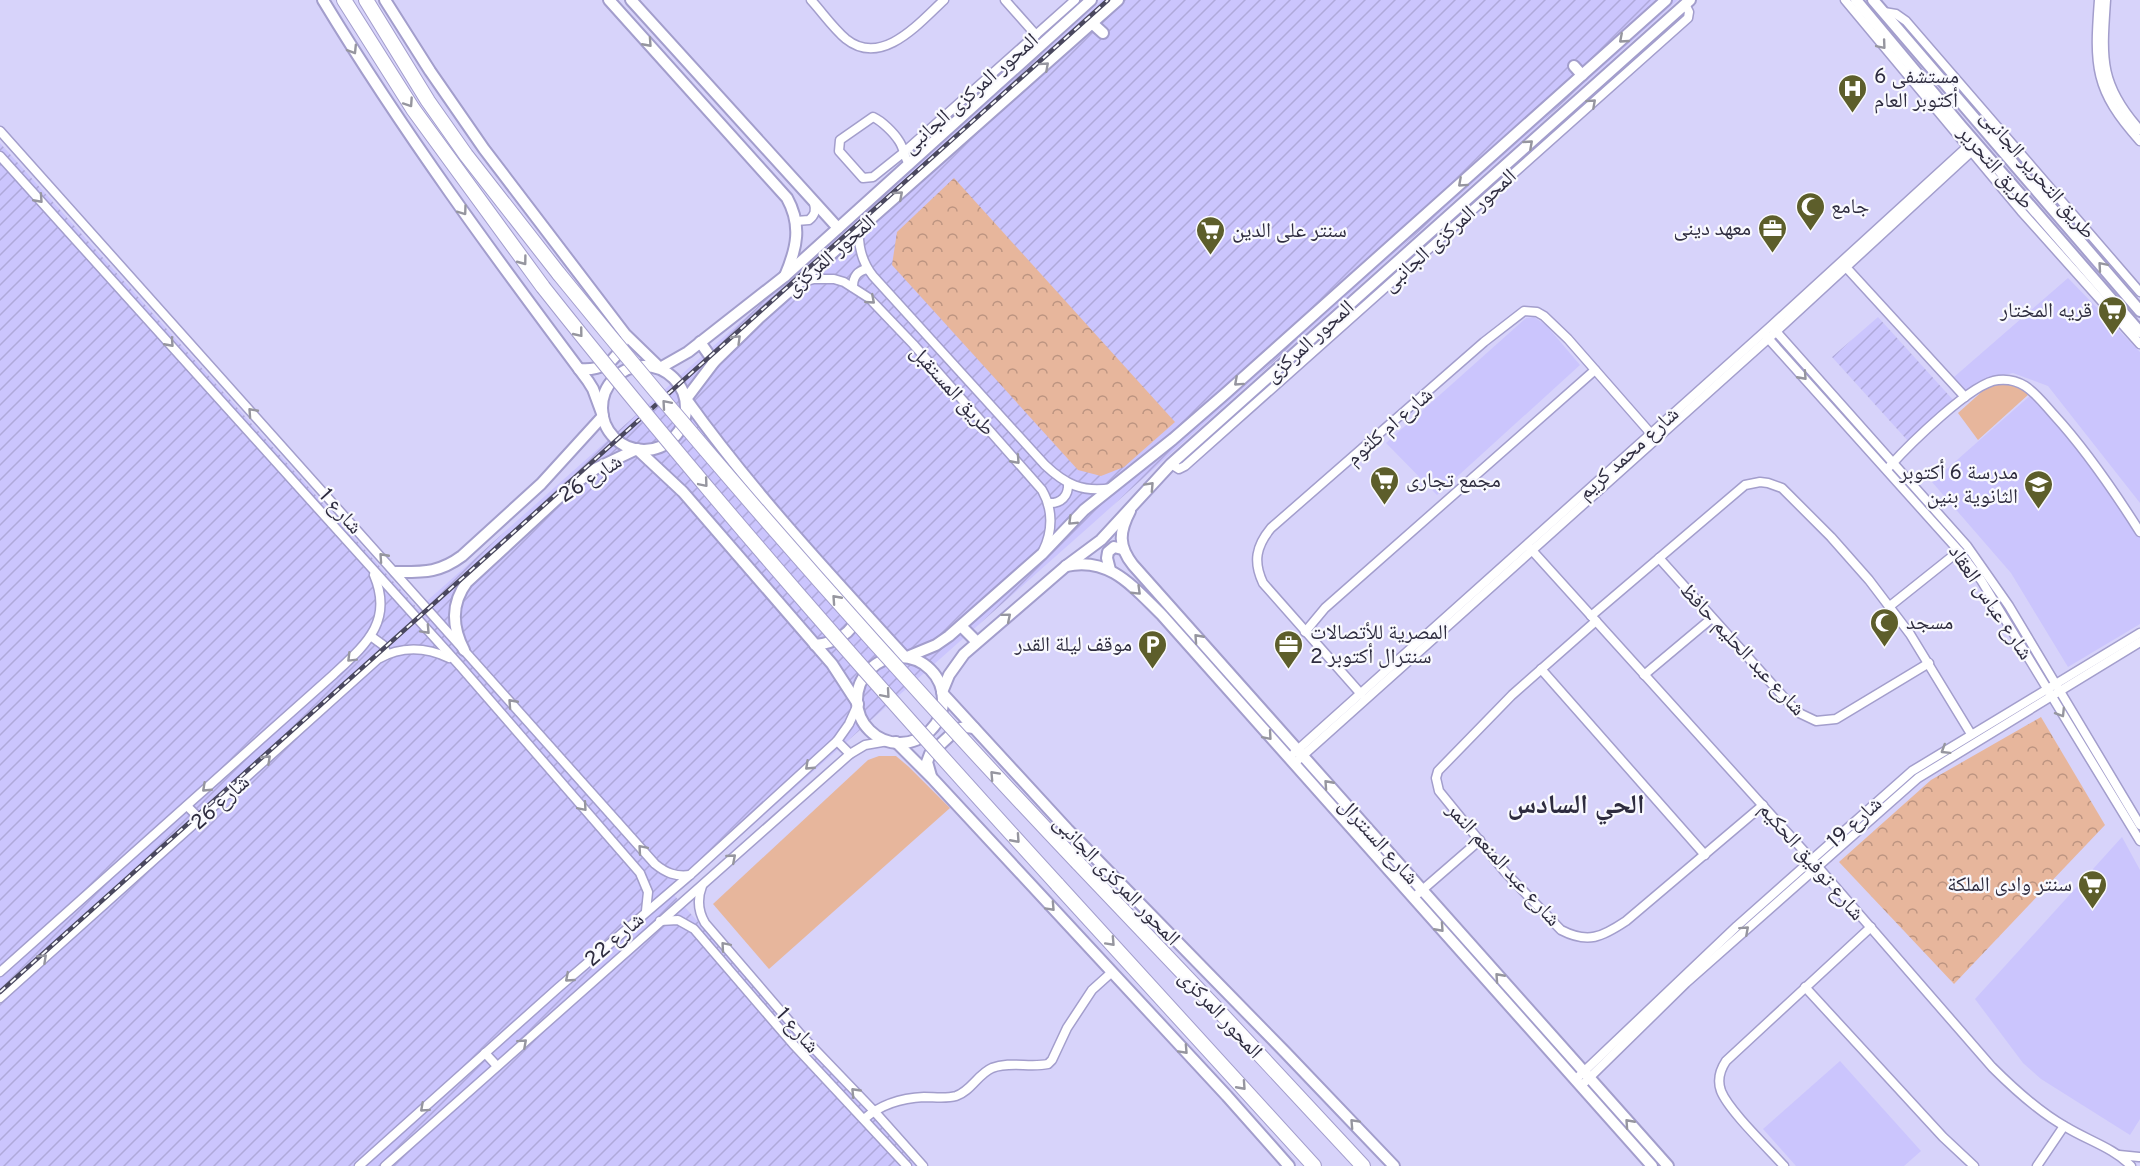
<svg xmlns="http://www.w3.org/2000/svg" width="2140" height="1166" font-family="Overpass,'Noto Naskh Arabic',sans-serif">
<defs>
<pattern id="industrial-furrows" width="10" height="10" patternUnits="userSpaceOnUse" patternTransform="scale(1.5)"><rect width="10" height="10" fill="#cbc5fd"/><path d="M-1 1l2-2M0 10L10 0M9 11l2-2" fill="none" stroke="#afa9da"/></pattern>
<pattern id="park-crowns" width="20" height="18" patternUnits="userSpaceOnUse" patternTransform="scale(1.5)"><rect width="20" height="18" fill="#e7b69c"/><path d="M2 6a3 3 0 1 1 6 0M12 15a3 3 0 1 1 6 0" fill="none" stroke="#bc9481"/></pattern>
</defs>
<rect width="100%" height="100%" fill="#d7d3fa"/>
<g fill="#cbc5fd">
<polygon points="2068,278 2140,352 2140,503 2048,386 2013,373 1994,377 1965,391 1954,377"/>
<polygon points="1534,317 1546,325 1580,365 1437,495 1386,443 1526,318"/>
<polygon points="2032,394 2093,463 2140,537 2140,624 2068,667 2011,573 1932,482"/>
<polygon points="2122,837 2140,870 2140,1119 2130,1135 2041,1079 2023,1063 1975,999"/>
<polygon points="1840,1061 1921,1151 1904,1166 1796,1166 1763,1129"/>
</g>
<g fill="url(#industrial-furrows)">
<polygon points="1102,0 1678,0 1091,525 674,895 916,1166 0,1166 0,143 418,609"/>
<polygon points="1878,317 1954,401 1908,441 1832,357"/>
</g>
<g fill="#e7b69c">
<path d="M2004,383c9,1 19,4 25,11l-51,46 -20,-27 28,-25z"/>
<polygon points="879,756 896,756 909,767 950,808 769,969 713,904 868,760"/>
</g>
<g fill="url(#park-crowns)">
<polygon points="954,178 1175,422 1124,467 1101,476 1078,470 892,265 897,232"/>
<polygon points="2041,717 2105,825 1954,984 1839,862 1931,780"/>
</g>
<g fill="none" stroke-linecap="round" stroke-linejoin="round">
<defs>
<g id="minor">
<path d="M811,0c11,12 22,28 35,39 36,29 74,-17 98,-39"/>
<polyline points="1005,0 1036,35"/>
<polyline points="1845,0 2021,211 2140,344"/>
<path d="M2099,0c-5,66 -5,90 41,141"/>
<path d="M2106,0c-4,58 -7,84 34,130"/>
<polyline points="1884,12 1896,14 1906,21 2140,292"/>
<path d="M0,131l655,733c11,9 21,13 35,11"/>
<polyline points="0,156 461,667 640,873 648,892 646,911"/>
<path d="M909,164c-5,-7 -5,-16 -10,-23 -5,-8 -17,-20 -26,-24l-33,23 -1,11 24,27 10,-1 30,-24 172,-153"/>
<path d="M796,221l13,-1c6,-5 7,-9 5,-17"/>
<path d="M859,230c-1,18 3,32 14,46l172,189c20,19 37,28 67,23"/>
<polyline points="1844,265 1965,397"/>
<path d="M799,283l15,-4h20l10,3 25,16 44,46 129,146c11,19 11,41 1,61"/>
<path d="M853,287c0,-10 4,-16 14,-18"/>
<polyline points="1773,328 1967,546 2009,606 2140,825"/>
<polyline points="1766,336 1959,551 1981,580 2140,841"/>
<polyline points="1171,464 1179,469 1185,466 1688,18 1689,12 1685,4"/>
<path d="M1889,467c19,-21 83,-85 109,-87 9,-1 19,1 27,6 11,7 20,19 29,29 33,36 60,76 86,117"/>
<path d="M1048,503c13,1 21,-7 20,-20"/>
<path d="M1529,547l283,313 180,207c22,22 47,45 74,60 21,13 48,21 65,39"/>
<polyline points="1659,558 1797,712 1816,721 1836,719 1929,663"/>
<polyline points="1890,606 1959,551"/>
<polyline points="1591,616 1745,485 1760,482 1768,483 1782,488 1831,537 1869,580 1910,634 1971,734"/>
<path d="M1596,621l-84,74 -74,76 -2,7 3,13 66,81 56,58c27,14 41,7 65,-9l137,-116"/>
<polyline points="1305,632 1325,608 1595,370"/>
<polyline points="372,637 383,645 387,654"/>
<polyline points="1541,669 1705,855"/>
<polyline points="1644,675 1712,618"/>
<path d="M1361,694l-98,-111c-10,-21 -7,-37 8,-55l213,-186 40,-31 13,1 7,4 24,23 85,97"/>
<polyline points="837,741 850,754"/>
<polyline points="1294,753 1771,326 1967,147"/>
<polyline points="1298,760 1768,339 1971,152"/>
<polyline points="187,806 200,819"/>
<path d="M702,886c-5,13 -4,25 3,37l97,113 72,75 49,55"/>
<polyline points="1413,898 1480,840"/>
<polyline points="660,921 678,920 694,929 793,1044 907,1166"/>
<path d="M0,972l333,-297c32,-30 61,-53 41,-100"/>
<polyline points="1805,987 1943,1137 1974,1166"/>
<path d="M0,998l378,-339c23,-13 48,-12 71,-1"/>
<polyline points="485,1053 497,1066"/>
<polyline points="1575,1080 1737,926 1912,771 2140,633"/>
<polyline points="1581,1086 1686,983 1918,778 2140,642"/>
<path d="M864,1119c16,-14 38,-21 60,-22 10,0 22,2 32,-1 15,-5 22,-22 36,-28 18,-7 38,0 56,-4l4,-4 15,-32 25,-38 20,-18"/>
<polyline points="2119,1155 2139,1157"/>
<polyline points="359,1166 558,988 690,875 837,741 849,724 858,704"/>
<polyline points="385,1166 850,754 865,745 888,741"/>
<path d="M1784,1166c-15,-17 -55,-55 -63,-75 -4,-11 -1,-21 5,-30l145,-134"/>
<polyline points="2037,1166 2064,1126"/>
</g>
<g id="tertiary">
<path d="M609,0l178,198c15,27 10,50 -2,78"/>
<polyline points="631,0 838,228"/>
<polyline points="1856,0 1961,126 2140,332"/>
<polyline points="1873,0 2140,311"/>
<path d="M1130,511c-11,21 -12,35 3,54l535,601"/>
<path d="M1066,566c44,-10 68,22 96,49l490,551"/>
<polyline points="1110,570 1107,558 1108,552 1114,547 1122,549"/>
</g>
<g id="secondary">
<path d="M323,0c80,132 172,257 265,381l5,8 10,27 -62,68 -79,72c-23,17 -38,16 -66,16"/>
<polyline points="385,0 430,71 484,149 625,334 660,368 688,352 785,276 1091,0"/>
<polyline points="1092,23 1103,33"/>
<polyline points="1574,66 1582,75"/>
<polyline points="700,342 714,362"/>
<circle cx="644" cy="408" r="42"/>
<path d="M579,369c20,2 38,-6 44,-27"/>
<polyline points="961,626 977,642"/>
<path d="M815,645c20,-2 37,-11 43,-30"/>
<path d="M464,650c-12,-23 -13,-47 3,-68l102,-94 26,-19 42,-20 46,43 149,172 26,40"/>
<path d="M905,657c-75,-82 -154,-167 -219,-258l28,-37 46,-45 358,-317"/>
<polyline points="907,657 936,645 949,636 1042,554 1084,510 1173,439 1226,393 1666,0"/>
<circle cx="900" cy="700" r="43"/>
<polyline points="942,692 949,675 964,654 1066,566 1101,540 1171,464 1690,0"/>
<polyline points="943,694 1068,830 1285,1052 1394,1166"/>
<polyline points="896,742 933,779 1227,1096 1289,1166"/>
<polyline points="931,776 927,762 930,754 957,729 966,727 974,728"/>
</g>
<g id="trunk">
<polyline points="344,0 413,109 543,287"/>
<polyline points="366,0 428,101 466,155 559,274"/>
<polyline points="1078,863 1218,1010 1363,1166"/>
<polyline points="1057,884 1314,1166"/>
</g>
</defs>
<use href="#minor" stroke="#a39ecc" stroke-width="11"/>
<use href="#tertiary" stroke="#a39ecc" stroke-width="14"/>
<use href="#secondary" stroke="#a39ecc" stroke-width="14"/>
<use href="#trunk" stroke="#a39ecc" stroke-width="16"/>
<use href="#minor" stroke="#fff" stroke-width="8"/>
<use href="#tertiary" stroke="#fff" stroke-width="10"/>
<use href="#secondary" stroke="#fff" stroke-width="10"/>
<use href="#trunk" stroke="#fff" stroke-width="14"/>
<defs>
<polyline id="rail" points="0,992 1108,0"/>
</defs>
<use href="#rail" stroke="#4a485e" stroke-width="4.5"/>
<use href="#rail" stroke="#f9f9fe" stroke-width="2" stroke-dasharray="7" stroke-linecap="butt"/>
<defs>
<g id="trunk-bridge">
<path d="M559,274c165,203 339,399 519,589"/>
<path d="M543,287c163,206 337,403 514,597"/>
</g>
</defs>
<use href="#trunk-bridge" stroke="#a39ecc" stroke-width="16" stroke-linecap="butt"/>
<use href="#trunk-bridge" stroke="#fff" stroke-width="14"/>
</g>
<defs><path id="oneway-chevron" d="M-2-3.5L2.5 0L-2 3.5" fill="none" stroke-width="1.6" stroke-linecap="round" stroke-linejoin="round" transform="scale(1.5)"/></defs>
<g stroke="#96969f">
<use href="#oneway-chevron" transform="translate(1623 39) rotate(139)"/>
<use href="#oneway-chevron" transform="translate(648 43) rotate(48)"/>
<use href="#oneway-chevron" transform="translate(1882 45) rotate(50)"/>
<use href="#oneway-chevron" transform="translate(353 50) rotate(58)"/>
<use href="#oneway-chevron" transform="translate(1045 66) rotate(-42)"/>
<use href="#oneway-chevron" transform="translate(409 103) rotate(56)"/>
<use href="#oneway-chevron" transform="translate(1592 103) rotate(-42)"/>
<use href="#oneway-chevron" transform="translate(1529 144) rotate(-42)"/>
<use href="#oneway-chevron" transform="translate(1462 183) rotate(138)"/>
<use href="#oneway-chevron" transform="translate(899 195) rotate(-41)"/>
<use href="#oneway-chevron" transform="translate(39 199) rotate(48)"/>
<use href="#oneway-chevron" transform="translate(463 211) rotate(54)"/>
<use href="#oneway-chevron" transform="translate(523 261) rotate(53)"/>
<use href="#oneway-chevron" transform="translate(2102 266) rotate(-131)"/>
<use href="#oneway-chevron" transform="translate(871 300) rotate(41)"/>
<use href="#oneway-chevron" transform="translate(579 333) rotate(51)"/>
<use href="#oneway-chevron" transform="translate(737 339) rotate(-44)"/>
<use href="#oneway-chevron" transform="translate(170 343) rotate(48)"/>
<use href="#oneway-chevron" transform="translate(1803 376) rotate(48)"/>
<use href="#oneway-chevron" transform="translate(1238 382) rotate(138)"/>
<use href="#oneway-chevron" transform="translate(666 404) rotate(-131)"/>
<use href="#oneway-chevron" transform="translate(252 412) rotate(-132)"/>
<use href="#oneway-chevron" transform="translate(1016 460) rotate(48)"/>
<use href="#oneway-chevron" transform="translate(704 483) rotate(50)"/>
<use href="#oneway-chevron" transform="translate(1150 486) rotate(-47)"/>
<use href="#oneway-chevron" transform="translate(1072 521) rotate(136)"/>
<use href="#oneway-chevron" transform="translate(383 557) rotate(-132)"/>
<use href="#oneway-chevron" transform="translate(1137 591) rotate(44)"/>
<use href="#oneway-chevron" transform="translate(836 599) rotate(-132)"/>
<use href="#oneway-chevron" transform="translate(1007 617) rotate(-40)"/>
<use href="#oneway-chevron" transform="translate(426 630) rotate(47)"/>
<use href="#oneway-chevron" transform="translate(1198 638) rotate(-132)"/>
<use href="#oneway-chevron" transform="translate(351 658) rotate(135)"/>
<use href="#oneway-chevron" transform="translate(886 694) rotate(49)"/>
<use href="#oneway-chevron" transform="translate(512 703) rotate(-132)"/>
<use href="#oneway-chevron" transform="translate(2061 713) rotate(58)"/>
<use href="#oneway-chevron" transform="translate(1268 736) rotate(49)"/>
<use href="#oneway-chevron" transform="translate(1945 750) rotate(148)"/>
<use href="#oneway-chevron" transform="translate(267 759) rotate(-43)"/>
<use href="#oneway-chevron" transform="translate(809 766) rotate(137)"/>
<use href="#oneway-chevron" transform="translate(994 775) rotate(-133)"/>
<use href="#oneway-chevron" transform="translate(1328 784) rotate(-132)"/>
<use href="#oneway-chevron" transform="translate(206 788) rotate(137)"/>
<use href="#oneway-chevron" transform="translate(583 807) rotate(49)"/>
<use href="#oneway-chevron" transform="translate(1016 839) rotate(48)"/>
<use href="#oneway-chevron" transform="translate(642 849) rotate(-131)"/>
<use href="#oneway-chevron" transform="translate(732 858) rotate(-41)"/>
<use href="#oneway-chevron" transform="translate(1051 907) rotate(47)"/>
<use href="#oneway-chevron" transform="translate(1440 928) rotate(48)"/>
<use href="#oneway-chevron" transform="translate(1745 930) rotate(-42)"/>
<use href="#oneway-chevron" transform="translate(1111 942) rotate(47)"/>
<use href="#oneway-chevron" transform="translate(725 946) rotate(-131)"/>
<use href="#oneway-chevron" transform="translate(43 958) rotate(-43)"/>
<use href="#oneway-chevron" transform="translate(1499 977) rotate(-132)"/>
<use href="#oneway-chevron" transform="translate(569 978) rotate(139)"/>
<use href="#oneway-chevron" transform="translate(523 1043) rotate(-42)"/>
<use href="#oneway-chevron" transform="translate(1184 1050) rotate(47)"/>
<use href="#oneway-chevron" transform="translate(1242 1086) rotate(48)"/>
<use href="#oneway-chevron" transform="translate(855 1092) rotate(-134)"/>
<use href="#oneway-chevron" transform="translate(424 1108) rotate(138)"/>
<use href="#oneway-chevron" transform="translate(1354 1123) rotate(-133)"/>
<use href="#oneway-chevron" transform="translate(1629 1123) rotate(-132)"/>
</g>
<defs>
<symbol id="hospital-pin" viewBox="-11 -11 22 30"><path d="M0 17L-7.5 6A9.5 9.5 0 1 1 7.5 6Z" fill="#5d5e2b" stroke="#f9f9fe"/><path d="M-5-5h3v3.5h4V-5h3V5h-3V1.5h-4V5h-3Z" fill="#fff"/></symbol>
<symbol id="mosque-pin" viewBox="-11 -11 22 30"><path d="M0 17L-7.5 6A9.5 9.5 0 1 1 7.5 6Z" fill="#5d5e2b" stroke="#f9f9fe"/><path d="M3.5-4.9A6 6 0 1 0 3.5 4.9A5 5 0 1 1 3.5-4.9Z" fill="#fff"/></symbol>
<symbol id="office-pin" viewBox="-11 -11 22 30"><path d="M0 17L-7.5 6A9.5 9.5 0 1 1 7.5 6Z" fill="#5d5e2b" stroke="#f9f9fe"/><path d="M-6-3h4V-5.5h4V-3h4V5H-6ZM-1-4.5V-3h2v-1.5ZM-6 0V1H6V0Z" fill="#fff"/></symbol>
<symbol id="supermarket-pin" viewBox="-11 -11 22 30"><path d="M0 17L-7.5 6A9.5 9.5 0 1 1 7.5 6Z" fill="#5d5e2b" stroke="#f9f9fe"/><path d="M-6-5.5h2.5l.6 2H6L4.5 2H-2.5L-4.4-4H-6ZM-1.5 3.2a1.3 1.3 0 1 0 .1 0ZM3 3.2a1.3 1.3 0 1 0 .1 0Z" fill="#fff"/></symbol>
<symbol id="school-pin" viewBox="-11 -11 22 30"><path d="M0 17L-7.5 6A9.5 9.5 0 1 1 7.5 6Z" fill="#5d5e2b" stroke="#f9f9fe"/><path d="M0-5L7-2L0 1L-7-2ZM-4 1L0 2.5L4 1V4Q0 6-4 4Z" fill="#fff"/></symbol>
<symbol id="parking-pin" viewBox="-11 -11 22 30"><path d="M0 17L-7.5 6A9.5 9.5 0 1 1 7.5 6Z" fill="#5d5e2b" stroke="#f9f9fe"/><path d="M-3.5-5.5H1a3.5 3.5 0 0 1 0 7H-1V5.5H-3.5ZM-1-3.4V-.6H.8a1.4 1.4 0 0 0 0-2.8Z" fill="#fff"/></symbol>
</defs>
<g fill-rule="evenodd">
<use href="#hospital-pin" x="1836" y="72" width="33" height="45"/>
<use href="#mosque-pin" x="1794" y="190" width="33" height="45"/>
<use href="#office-pin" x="1756" y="212" width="33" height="45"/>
<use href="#supermarket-pin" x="1194" y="214" width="33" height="45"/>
<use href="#supermarket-pin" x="2096" y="294" width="33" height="45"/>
<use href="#supermarket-pin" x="1368" y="464" width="33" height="45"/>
<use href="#school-pin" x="2022" y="468" width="33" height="45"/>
<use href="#mosque-pin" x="1868" y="606" width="33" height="45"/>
<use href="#parking-pin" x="1136" y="628" width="33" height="45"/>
<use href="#office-pin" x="1272" y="628" width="33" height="45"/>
<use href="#supermarket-pin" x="2076" y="868" width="33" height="45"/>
</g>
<g text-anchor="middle" stroke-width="4.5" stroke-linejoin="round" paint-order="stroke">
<g font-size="21" fill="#2e2c3f" stroke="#f9f9fe" text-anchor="start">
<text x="1874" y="83">مستشفى 6<tspan x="1874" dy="24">أكتوبر العام</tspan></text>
<text x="1831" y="213">جامع</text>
<text x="1751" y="235" text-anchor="end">معهد دينى</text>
<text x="1232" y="237">سنتر على الدين</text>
<text x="2092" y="317" text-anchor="end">قريه المختار</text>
<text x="2018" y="479" text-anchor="end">مدرسة 6 أكتوبر<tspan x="2018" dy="24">الثانوية بنين</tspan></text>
<text x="1406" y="487">مجمع تجارى</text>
<text x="1906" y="629">مسجد</text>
<text x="1310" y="639">المصرية للأتصالات<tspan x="1310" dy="24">سنترال أكتوبر 2</tspan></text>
<text x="1132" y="651" text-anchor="end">موقف ليلة القدر</text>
<text x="2072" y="891" text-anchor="end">سنتر وادى الملكة</text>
</g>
<g font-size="21" fill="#2e2c3f" stroke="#f9f9fe">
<text transform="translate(970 93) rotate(-41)" y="7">المحور المركزى الجانبى</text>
<text transform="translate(1996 167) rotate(49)" y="7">طريق التحرير</text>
<text transform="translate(2038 174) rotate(49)" y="7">طريق التحرير الجانبى</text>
<text transform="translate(1449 230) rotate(-42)" y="7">المحور المركزى الجانبى</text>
<text transform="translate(830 255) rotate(-41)" y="7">المحور المركزى</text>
<text transform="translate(1309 341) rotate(-42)" y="7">المحور المركزى</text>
<text transform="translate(953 390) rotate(48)" y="7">طريق المستقبل</text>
<text transform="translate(1389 426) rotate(-41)" y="7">شارع ام كلثوم</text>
<text transform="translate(1628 453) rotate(-42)" y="7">شارع محمد كريم</text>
<text transform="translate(590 478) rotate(-33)" y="7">شارع 26</text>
<text transform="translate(341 511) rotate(48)" y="7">شارع 1</text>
<text transform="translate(1991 602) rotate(56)" y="7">شارع عباس العقاد</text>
<text transform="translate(1743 649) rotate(47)" y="7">شارع عبد الحليم حافظ</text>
<text transform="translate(220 802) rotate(-42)" y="7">شارع 26</text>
<text transform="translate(1854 822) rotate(-42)" y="7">شارع 19</text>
<text transform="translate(1379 841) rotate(48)" y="7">شارع السنترال</text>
<text transform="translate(1812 861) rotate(49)" y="7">شارع توفيق الحكيم</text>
<text transform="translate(1504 864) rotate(48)" y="7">شارع عبد المنعم النمر</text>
<text transform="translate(1117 880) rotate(46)" y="7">المحور المركزى الجانبى</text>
<text transform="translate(614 939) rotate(-41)" y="7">شارع 22</text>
<text transform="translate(1221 1014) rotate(47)" y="7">المحور المركزى</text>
<text transform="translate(798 1030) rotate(48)" y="7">شارع 1</text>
</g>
<g font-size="27" font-weight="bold" fill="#2e2c3f" stroke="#f9f9fe">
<text x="1576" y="813">الحي السادس</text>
</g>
</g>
</svg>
